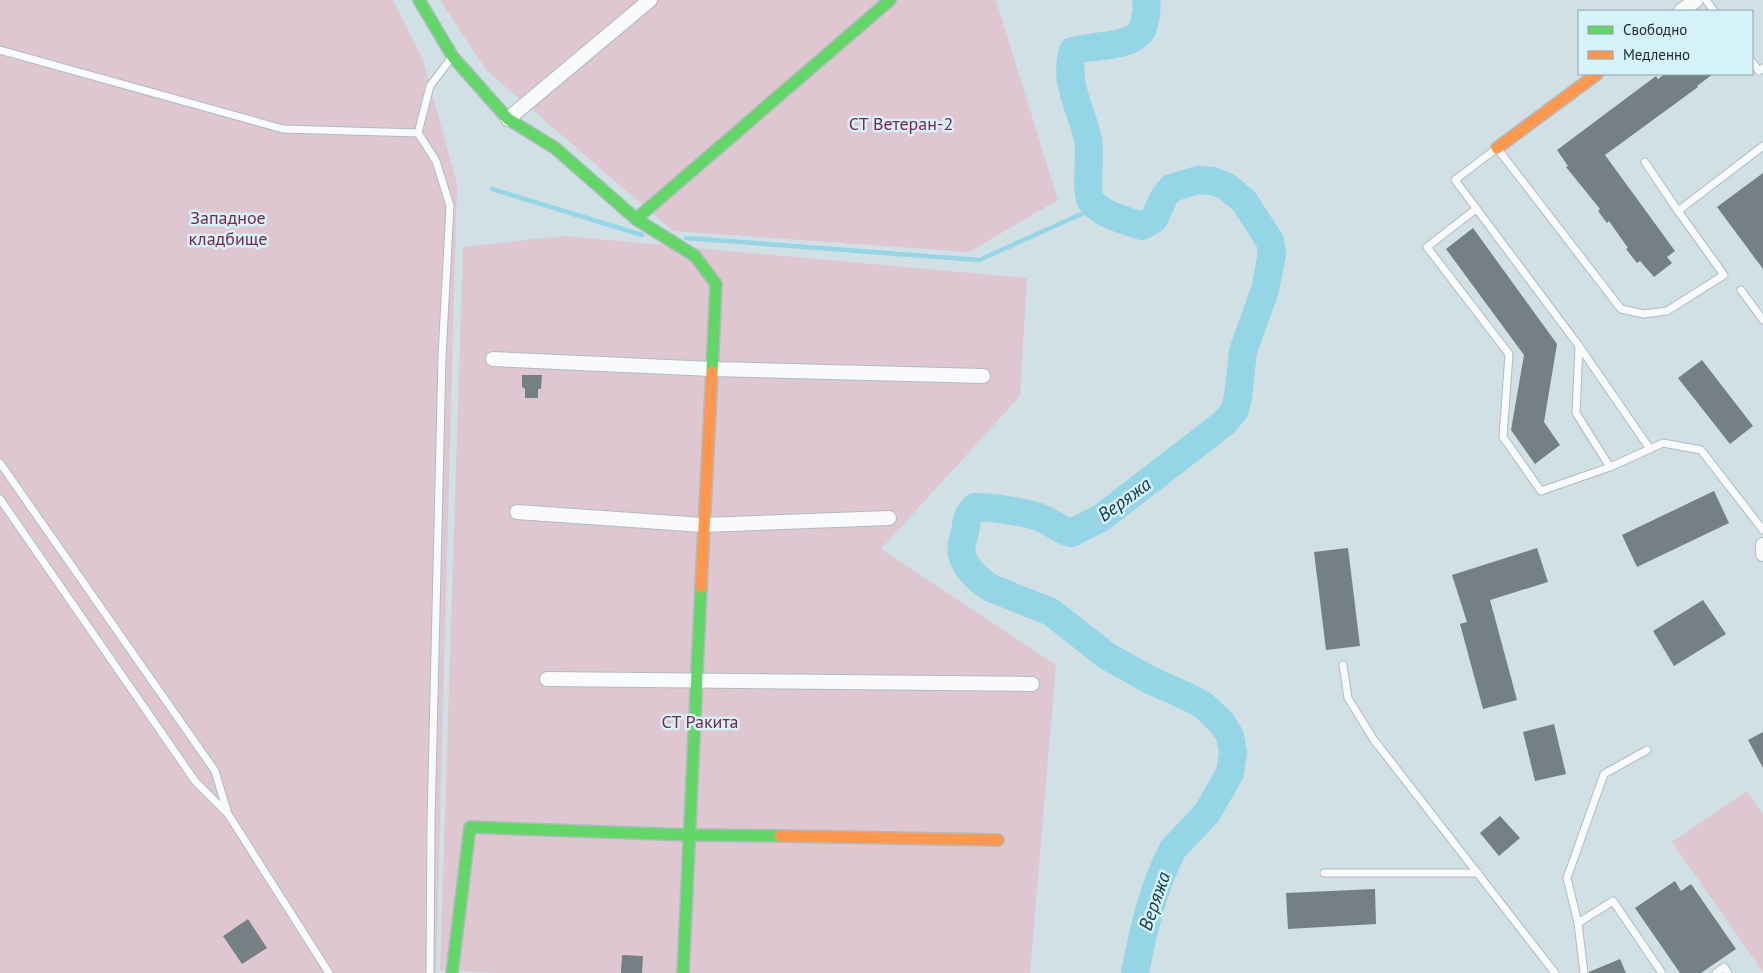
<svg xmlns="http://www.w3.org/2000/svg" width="1763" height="973" font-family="'PT Sans',sans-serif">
<rect width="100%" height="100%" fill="#d0e0e4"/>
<g fill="#dfc7d2">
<polygon points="0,0 393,0 423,60 457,184 436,973 0,973"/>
<polygon points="440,0 996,0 1058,200 969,252 673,231 487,71"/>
<polygon points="564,236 1027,278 1020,396 881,549 1056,665 1030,973 499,973 440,970 463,247"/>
<polygon points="1747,791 1763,814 1763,972 1672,842"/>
</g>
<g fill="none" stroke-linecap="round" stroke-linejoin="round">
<g stroke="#94d5e6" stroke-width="4.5">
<polyline points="492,189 642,235"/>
<polyline points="686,238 979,260 1097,207"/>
</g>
<path stroke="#94d5e6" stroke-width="28" d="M1135,973c8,-42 18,-86 38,-124l34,-36 23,-40 3,-21 -3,-16 -8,-13 -19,-18 -15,-8 -38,-17 -43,-24 -56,-44 -60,-24c-12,-7 -25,-19 -29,-33 -2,-7 1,-16 3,-24 2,-11 2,-17 10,-24 16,0 49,5 64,10 12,4 20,13 32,16l30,-15 123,-95 11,-13 3,-13 5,-46 22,-61 7,-36 -2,-13 -26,-40 -18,-15 -13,-5 -15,-1 -27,8 -7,9 -10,22 -12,7c-17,-6 -39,-10 -51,-25 -6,-9 0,-47 -3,-61 -6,-30 -25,-58 -15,-89 19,-7 57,-2 69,-21 2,-3 2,-8 3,-11 2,-7 2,-12 1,-19"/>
</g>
<g fill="#748083">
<polygon points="1665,74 1713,74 1697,86 1698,87 1605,155 1675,251 1667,257 1672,263 1654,277 1640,261 1637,263 1626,249 1628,248 1609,221 1607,223 1598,211 1600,209 1566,167 1568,166 1557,150 1656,76 1658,79"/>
<polygon points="1763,173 1763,269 1717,207"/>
<polygon points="1473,228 1557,344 1544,422 1560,445 1535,464 1511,430 1524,355 1446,249"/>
<polygon points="1702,360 1753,426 1730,444 1678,378"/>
<polygon points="522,375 542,375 541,389 538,389 538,398 525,398 525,389 522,387"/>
<polygon points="1714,491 1729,523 1637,567 1622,535"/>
<polygon points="1348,548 1360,646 1326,650 1314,552"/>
<polygon points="1537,548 1548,582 1490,600 1517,700 1483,709 1460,624 1467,622 1452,575"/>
<polygon points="1703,600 1726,634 1674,666 1653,631"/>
<polygon points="1554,724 1566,774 1535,781 1523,732"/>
<polygon points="1763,732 1763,768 1748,740"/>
<polygon points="1500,816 1520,838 1499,856 1480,833"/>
<polygon points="1675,881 1681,891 1691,884 1736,949 1701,973 1680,973 1635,908"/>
<polygon points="1375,889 1376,924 1288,929 1286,893"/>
<polygon points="248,919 267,948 242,964 223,936"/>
<polygon points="622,955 643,956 642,973 621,973"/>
<polygon points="1620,959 1626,973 1589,973 1589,972"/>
</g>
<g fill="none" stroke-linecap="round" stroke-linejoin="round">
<defs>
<g id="lane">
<polyline points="1706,0 1714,11"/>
<polyline points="0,50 283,129 418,133 430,86 452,57"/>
<polyline points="1752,62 1759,71 1763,68"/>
<polyline points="418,133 436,161 450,206 442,357 431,822 430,973"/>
<polyline points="1645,162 1678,211"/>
<polyline points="1476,209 1427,247 1509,354 1503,437 1541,491 1610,467 1663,443 1701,450 1763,530"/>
<polyline points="1741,290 1763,320"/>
<polyline points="1579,346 1576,413 1610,467"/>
<polyline points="1650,449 1579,346 1455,180 1497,148 1621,309 1644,314 1667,311 1724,275 1678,211 1763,146"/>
<polyline points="0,463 215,771 227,811"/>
<polyline points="0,499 195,781 228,814 329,973"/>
<polyline points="1343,665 1348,698 1374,740 1555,973"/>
<polyline points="1324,873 1478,873"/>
<polyline points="1578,923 1613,901 1662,973"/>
<polyline points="1584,973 1578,923 1567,878 1604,774 1647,750"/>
<polyline points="1716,973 1724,967 1728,973"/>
</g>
<g id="street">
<polyline points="1681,11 1696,0"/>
<polyline points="508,119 650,0"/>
<polyline points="493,359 712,369 983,376"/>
<polyline points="517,512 703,525 889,518"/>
<polyline points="1763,545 1763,554"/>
<polyline points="547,679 1032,684"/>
</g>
<g id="fast">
<polyline points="419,0 453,57 508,119 555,148 636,219 695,256 716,284 712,372"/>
<polyline points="636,219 890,0"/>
<polyline points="452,973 470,827 690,835 780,836"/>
<polyline points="683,973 701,587"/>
</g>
<g id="slow">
<polyline points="1497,148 1597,74"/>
<polyline points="701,587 712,372"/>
<polyline points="780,836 998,840"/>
</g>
</defs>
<use href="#lane" stroke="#afbcbf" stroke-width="9"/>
<use href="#street" stroke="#afbcbf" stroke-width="16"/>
<use href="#fast" stroke="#afbcbf" stroke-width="14"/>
<use href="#slow" stroke="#afbcbf" stroke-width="14"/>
<use href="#lane" stroke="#f8fafb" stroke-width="7"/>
<use href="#street" stroke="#f8fafb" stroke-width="14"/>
<use href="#fast" stroke="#63d668" stroke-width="11"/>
<use href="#slow" stroke="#ff974d" stroke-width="11"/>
</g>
<g text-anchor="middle" stroke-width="5" stroke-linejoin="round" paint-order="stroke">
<g font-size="18" fill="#7a2748" stroke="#d5f1f9">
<text x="901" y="130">СТ Ветеран-2</text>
<text x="228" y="224">Западное<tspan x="228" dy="21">кладбище</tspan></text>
<text x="700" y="728">СТ Ракита</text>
</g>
<g font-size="19" font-style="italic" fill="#113a44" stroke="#d5f1f9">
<text transform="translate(1124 499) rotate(-36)" y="7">Веряжа</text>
<text transform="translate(1154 901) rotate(-71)" y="7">Веряжа</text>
</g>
</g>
<rect x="1578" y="10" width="175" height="65" fill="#d5f1f9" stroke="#8ea3a9"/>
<rect x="1588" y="26" width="25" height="8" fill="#63d668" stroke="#8ea3a9"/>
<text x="1623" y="35" font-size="15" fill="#232e31">Свободно</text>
<rect x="1588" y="51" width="25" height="8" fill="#ff974d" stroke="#8ea3a9"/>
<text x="1623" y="60" font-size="15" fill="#232e31">Медленно</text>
</svg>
